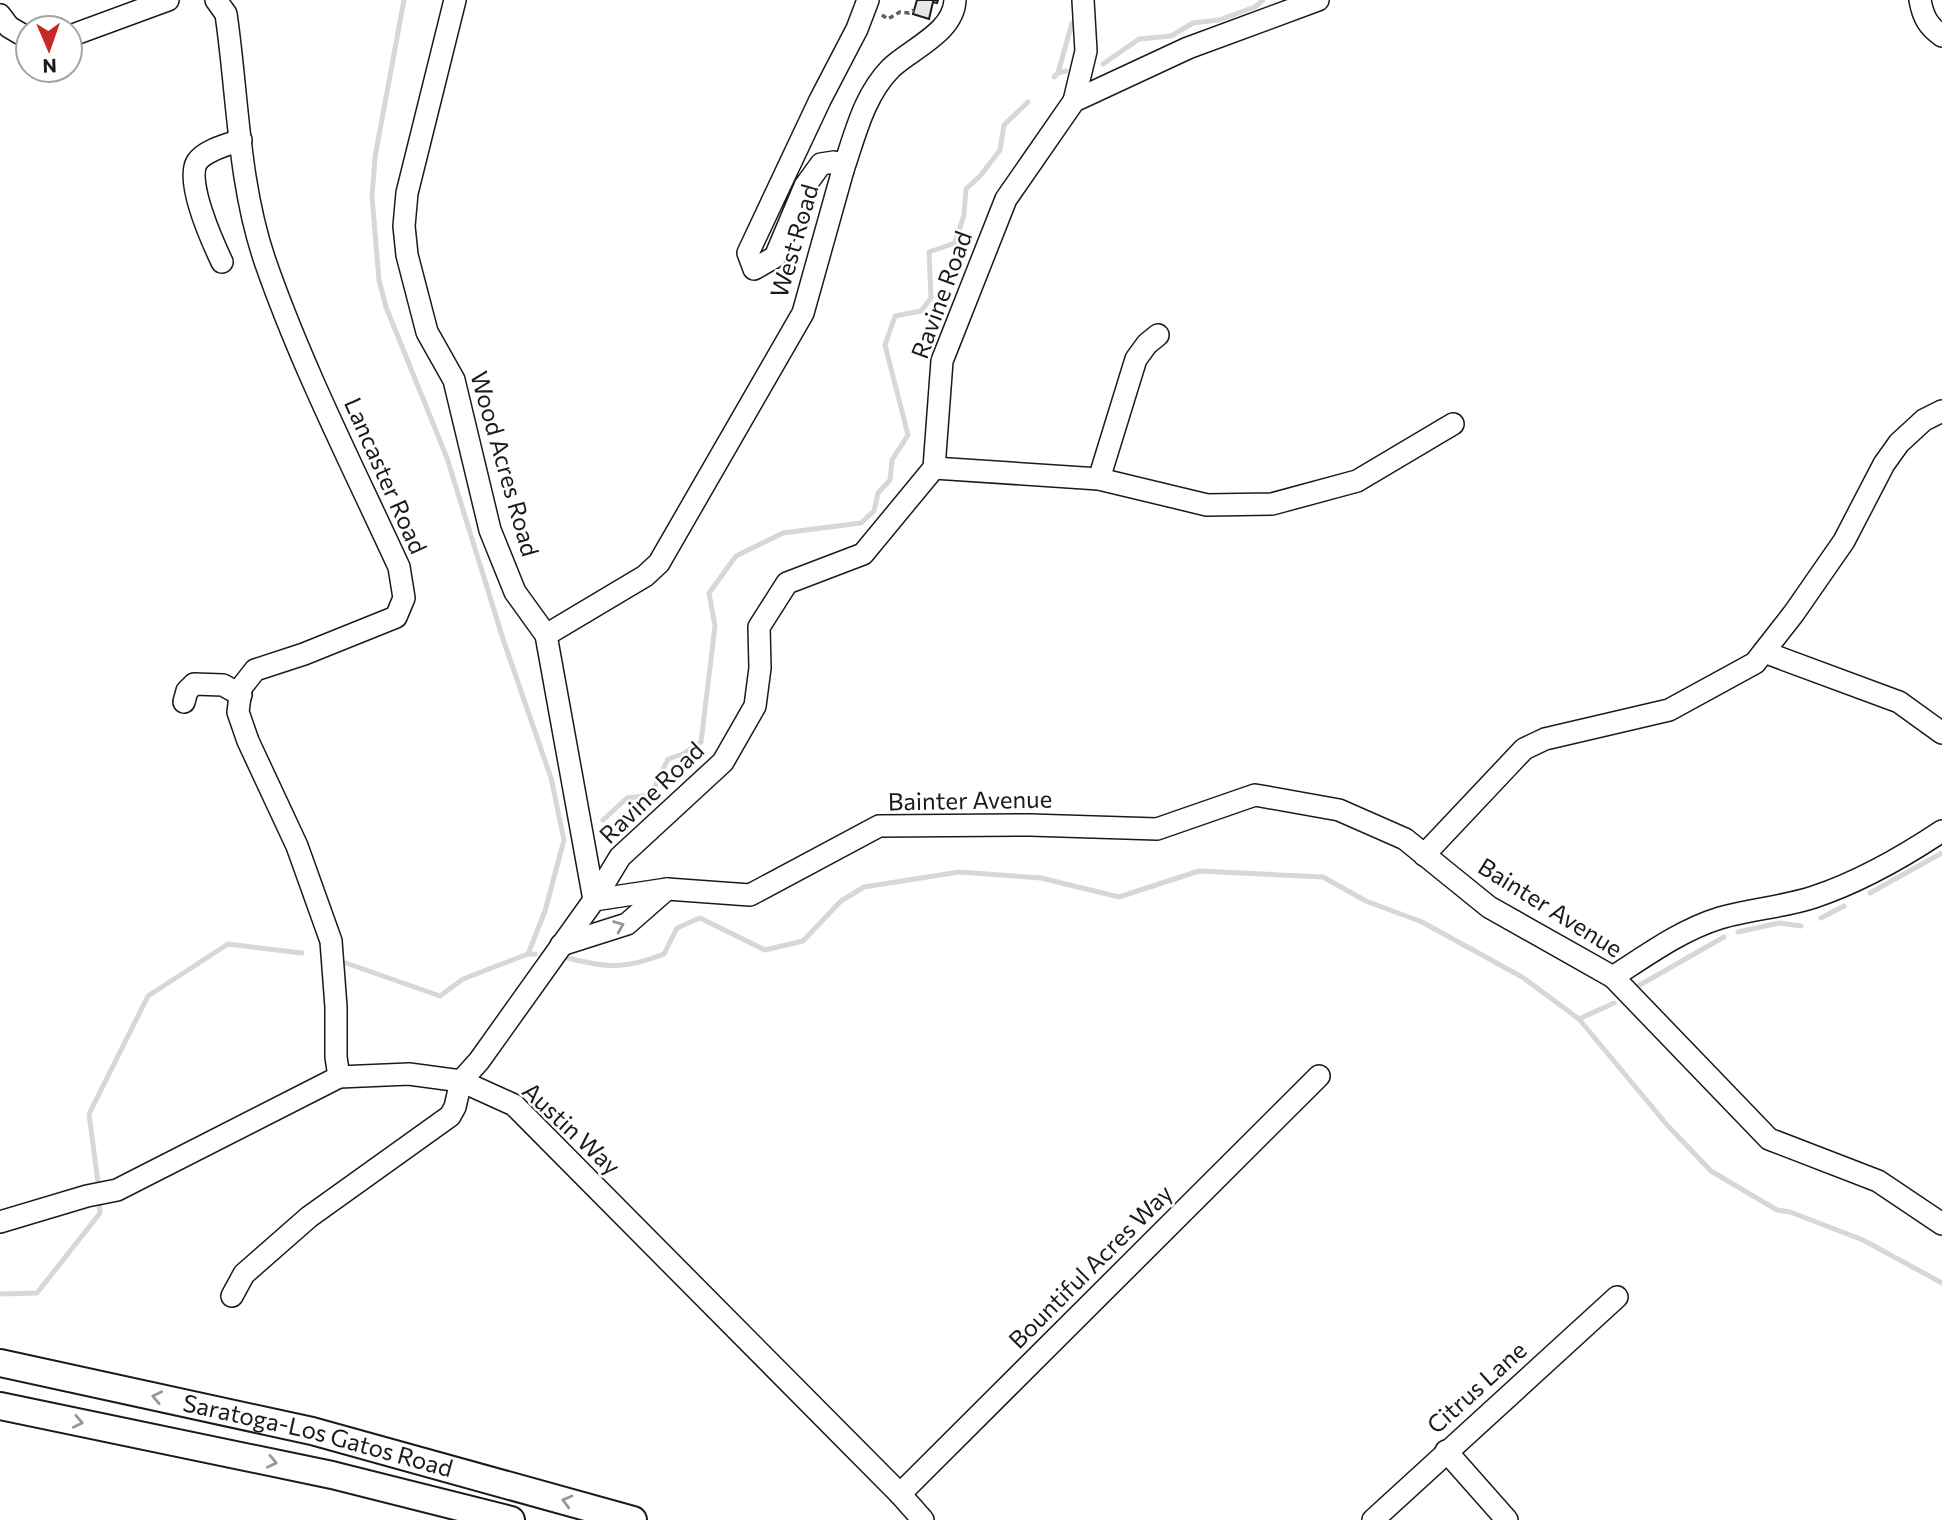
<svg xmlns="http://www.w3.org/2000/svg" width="1942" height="1520" font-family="Commissioner,sans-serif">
<rect width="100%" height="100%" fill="#fff"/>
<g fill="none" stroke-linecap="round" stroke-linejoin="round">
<g stroke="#d7d7d7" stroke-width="5">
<polyline points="404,0 375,157 372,197 379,280 386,307 447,458 503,639 551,778 564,840 545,911 528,954"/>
<polyline points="1103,64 1139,39 1171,36 1193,23 1219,20 1255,7 1263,0"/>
<polyline points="1058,73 1072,23"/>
<polyline points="1054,77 1058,73 1066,71"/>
<polyline points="603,820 627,798 651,795 668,759 683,754 701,742 715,626 709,593 736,556 783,533 861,523 874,511 878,493 890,480 892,460 908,435 885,345 895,316 921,311 931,298 929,252 955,243 964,215 966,189 981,175 1000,150 1004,125 1028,102"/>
<polyline points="1870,893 1942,853"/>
<polyline points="1821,918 1844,906"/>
<polyline points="1738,932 1779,923 1801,926"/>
<path d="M564,957c42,11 59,13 100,-3l13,-26 23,-10 65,32 38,-9 38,-40 23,-14 95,-15 82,6 78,19 80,-26 124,6 43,24 56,21 100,55 57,42 89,107 43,45 66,39 13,2 73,28 79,43"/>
<polyline points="343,962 440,996 463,979 528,954 535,954"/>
<polyline points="1638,986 1724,937"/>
<polyline points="1579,1019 1614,1003"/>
<polyline points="99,1190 89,1114 148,996 228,944 302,953"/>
<polyline points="0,1294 37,1293 100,1213 99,1200"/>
</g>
</g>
<polygon fill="#e6e6e6" stroke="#1a1a1a" stroke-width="2" points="917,0 938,0 937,3 933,2 929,19 913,14"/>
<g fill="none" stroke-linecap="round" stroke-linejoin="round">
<defs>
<g id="minor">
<path d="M216,0l10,14c12,82 12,168 39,247 36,104 88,206 134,306l5,31 -8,19 -92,37 -49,16 -14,18 -3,24 10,29 49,105 34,95 5,66v50l3,20"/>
<polyline points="455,0 407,193 404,226 407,255 427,332 454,380 490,530 515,592 546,635 594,900"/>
<path d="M1920,0c3,17 8,26 22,36"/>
<polyline points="0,15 9,27 28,38"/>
<polyline points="70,36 168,0"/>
<polyline points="1074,101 1086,51 1083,0"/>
<path d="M843,170c12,-35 21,-75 48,-102 20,-19 63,-36 64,-68"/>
<path d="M222,262c-9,-19 -37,-81 -25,-100 8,-12 30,-17 44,-22"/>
<polyline points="934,468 1099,479 1207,505 1272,504 1357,481 1453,424"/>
<polyline points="1099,479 1136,359 1147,344 1158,335"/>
<polyline points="546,635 645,576 659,563 803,313 843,170 834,162 821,164 805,186 775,257 754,269 748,253 820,100 857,29 868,0"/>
<polyline points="1764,652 1899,702 1942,733"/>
<polyline points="184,702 187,691 194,684 223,685 241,695"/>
<polyline points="1424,855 1524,749 1545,739 1669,710 1755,663 1794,613 1844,541 1884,464 1899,443 1924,420 1942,411"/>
<polyline points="594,900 620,857 723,762 755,706 760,668 759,627 787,583 863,554 934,468 942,361 1006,199 1074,101 1188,48 1318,0"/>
<polyline points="561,945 627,924 667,889"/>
<path d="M1613,977c34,-22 68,-47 107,-59 31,-9 64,-11 94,-21 45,-15 89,-40 128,-66"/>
<polyline points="0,1222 87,1196 117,1190 339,1077 409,1074 461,1081 514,1105 900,1494 923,1520"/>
<polyline points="232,1296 244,1274 309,1217 450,1116 455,1107 461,1081 479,1061 594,900 667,889 750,895 879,826 1030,825 1157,829 1255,795 1339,810 1405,839 1489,907 1613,977 1769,1139 1878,1181 1942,1224"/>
<polyline points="1446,1451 1507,1520"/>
<polyline points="900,1494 1319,1076"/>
<polyline points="1373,1520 1617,1297"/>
</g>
<g id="major">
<path id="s1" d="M0,1363l312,68 321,89"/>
<polyline points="0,1406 332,1475 511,1520"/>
</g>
</defs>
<use href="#minor" stroke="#1a1a1a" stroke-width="24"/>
<use href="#major" stroke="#1a1a1a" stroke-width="30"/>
<polyline stroke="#5f5f5f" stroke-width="3.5" stroke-dasharray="5 3.5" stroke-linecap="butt" points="882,15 888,19 900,12 909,13 914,10"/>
<use href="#minor" stroke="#fff" stroke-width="21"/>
<use href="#major" stroke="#fff" stroke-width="26"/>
</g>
<defs><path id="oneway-chevron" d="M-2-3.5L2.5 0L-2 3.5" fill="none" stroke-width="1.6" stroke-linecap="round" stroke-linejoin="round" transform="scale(1.75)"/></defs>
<g stroke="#989898">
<use href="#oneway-chevron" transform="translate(619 926) rotate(-22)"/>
<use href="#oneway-chevron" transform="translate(157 1397) rotate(-168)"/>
<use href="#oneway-chevron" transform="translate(78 1422) rotate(12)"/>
<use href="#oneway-chevron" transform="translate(272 1462) rotate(12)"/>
<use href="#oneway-chevron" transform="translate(567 1501) rotate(-165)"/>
</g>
<g text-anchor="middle" stroke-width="5" stroke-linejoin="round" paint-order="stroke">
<g font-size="24" fill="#1a1a1a" stroke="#fff">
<text transform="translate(795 241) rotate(-74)" y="8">West Road</text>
<text transform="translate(942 295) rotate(-70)" y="8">Ravine Road</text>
<text transform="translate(504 464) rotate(74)" y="8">Wood Acres Road</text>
<text transform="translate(385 476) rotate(66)" y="8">Lancaster Road</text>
<text transform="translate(652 793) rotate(-44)" y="8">Ravine Road</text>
<text transform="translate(970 801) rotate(-1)" y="8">Bainter Avenue</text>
<text transform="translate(1550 908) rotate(32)" y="8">Bainter Avenue</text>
<text transform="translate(571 1129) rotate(43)" y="8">Austin Way</text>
<text transform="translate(1091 1267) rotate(-45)" y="8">Bountiful Acres Way</text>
<text transform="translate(1477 1388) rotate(-42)" y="8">Citrus Lane</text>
<text dy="8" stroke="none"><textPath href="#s1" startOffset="326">Saratoga-Los Gatos Road</textPath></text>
</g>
</g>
<g transform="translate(49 49) rotate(178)"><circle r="33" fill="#ffffff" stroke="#a3a3a3" stroke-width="2"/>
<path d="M0-5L12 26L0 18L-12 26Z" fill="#c62828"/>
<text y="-10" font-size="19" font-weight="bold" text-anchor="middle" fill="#1a1a1a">N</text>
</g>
</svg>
